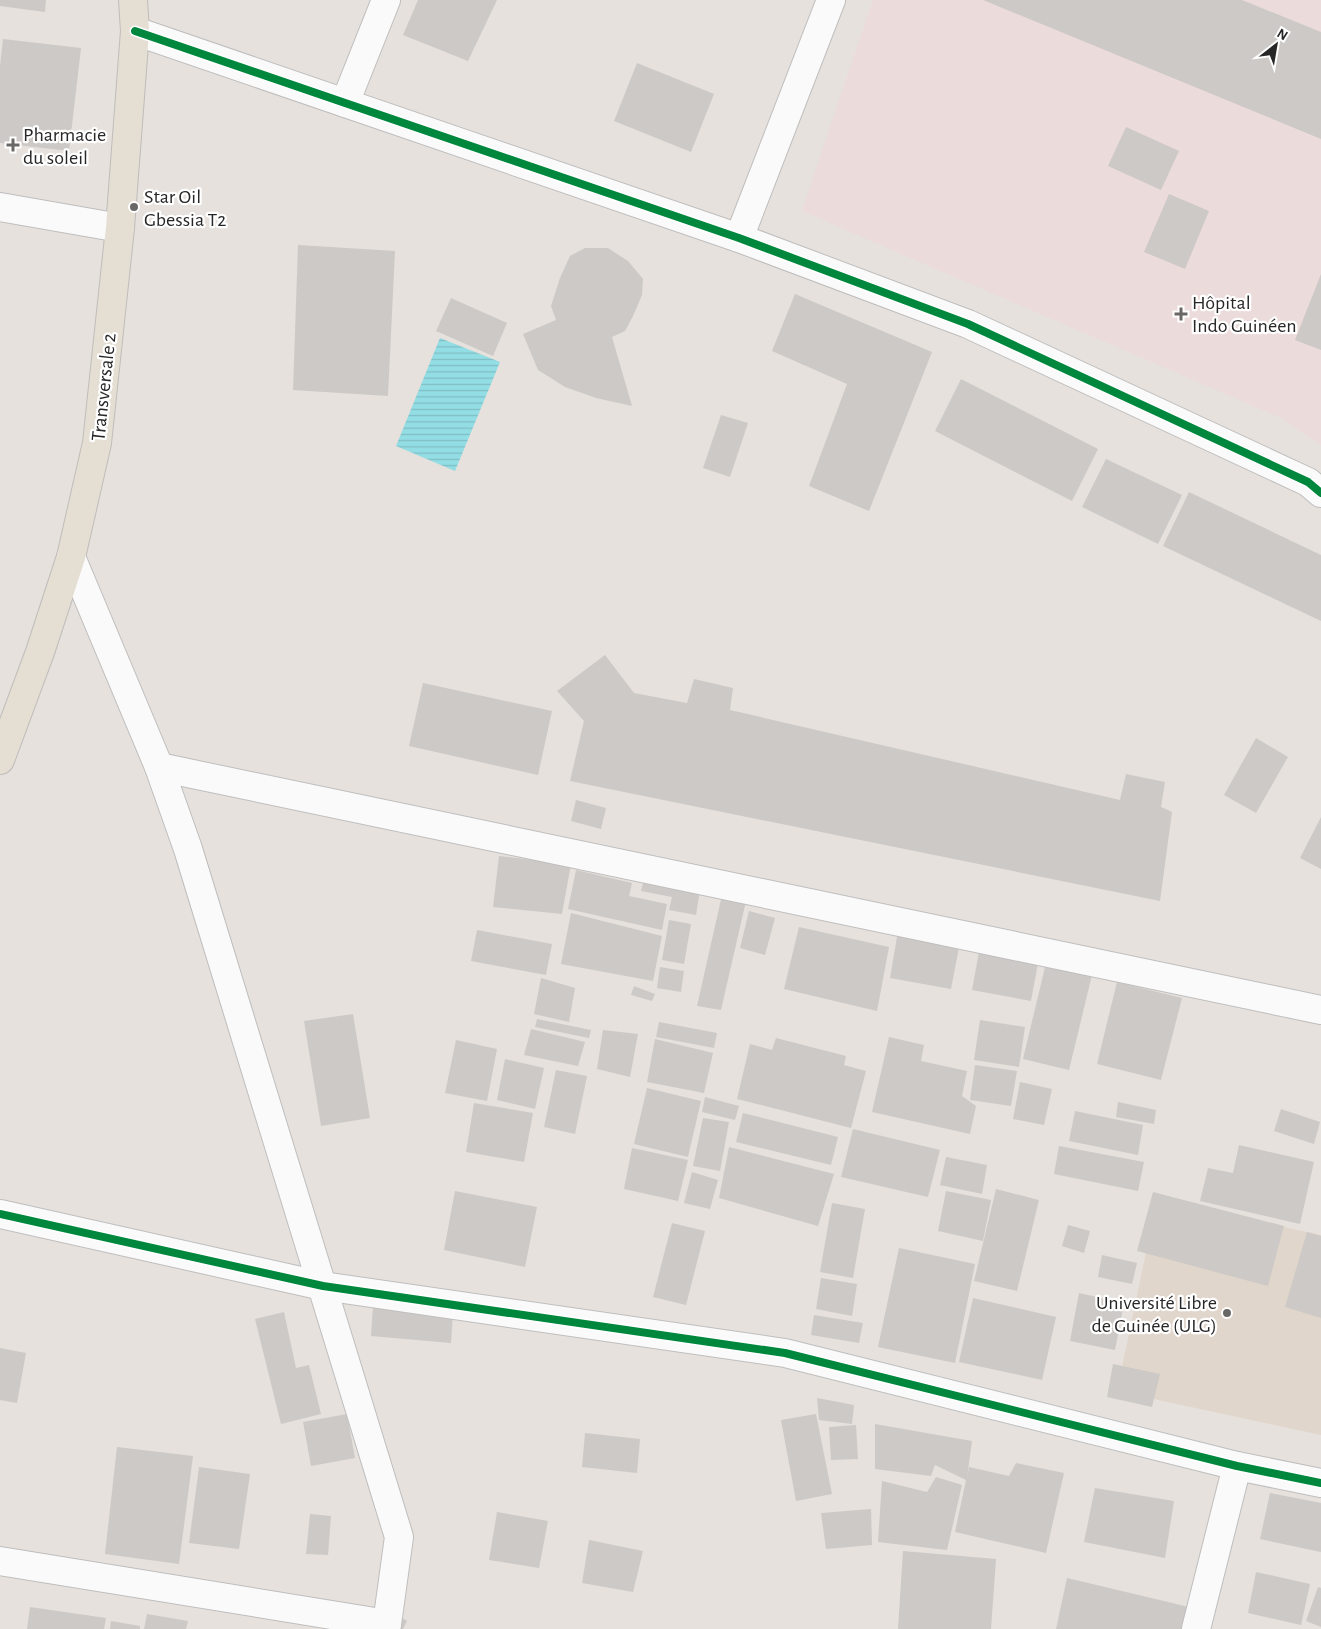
<svg xmlns="http://www.w3.org/2000/svg" width="1321" height="1629" font-family="'Alegreya Sans',sans-serif">
<defs>
<pattern id="water-rules" width="6" height="5" patternUnits="userSpaceOnUse" patternTransform="scale(1.25)"><rect width="6" height="5" fill="#93dde4"/><path d="M0 2.5h6" fill="none" stroke="#7fbec4"/></pattern>
</defs>
<rect width="100%" height="100%" fill="#e6e1dc"/>
<polygon fill="#e1d6cb" points="1157,1200 1321,1235 1321,1435 1117,1391"/>
<polygon fill="#ecdbdb" points="873,0 1321,0 1321,445 1281,418 802,211"/>
<polygon fill="url(#water-rules)" points="440,338 500,362 455,471 396,446"/>
<g fill="#cdc9c6">
<polygon points="0,0 46,0 45,12 0,6"/>
<polygon points="418,0 497,0 468,61 403,35"/>
<polygon points="983,0 1242,0 1321,32 1321,139"/>
<polygon points="3,39 81,48 69,151 0,143 0,66"/>
<polygon points="637,63 714,94 691,152 614,121"/>
<polygon points="1126,127 1179,151 1161,190 1108,166"/>
<polygon points="1169,194 1209,211 1185,269 1144,252"/>
<polygon points="298,245 395,251 388,396 293,390"/>
<polygon points="585,248 608,248 628,261 643,279 642,295 633,316 625,331 612,337 632,406 596,398 565,387 538,370 523,334 556,320 551,306 560,278 570,256"/>
<polygon points="1321,274 1321,350 1295,340"/>
<polygon points="795,294 932,352 869,511 809,486 847,384 772,351"/>
<polygon points="451,298 507,323 493,356 436,331"/>
<polygon points="961,379 1098,449 1072,501 935,431"/>
<polygon points="721,415 748,423 730,477 703,468"/>
<polygon points="1106,459 1182,495 1158,544 1082,507"/>
<polygon points="1189,492 1321,555 1321,621 1163,546"/>
<polygon points="605,655 634,693 687,703 694,679 733,688 730,710 1120,800 1126,774 1165,782 1161,807 1172,812 1160,901 570,781 584,721 557,691"/>
<polygon points="423,683 552,711 538,775 409,746"/>
<polygon points="1256,738 1288,757 1256,813 1224,795"/>
<polygon points="576,800 606,808 601,829 571,821"/>
<polygon points="1321,817 1321,869 1300,858"/>
<polygon points="499,856 571,864 562,914 493,907"/>
<polygon points="576,870 632,883 629,896 667,904 662,930 568,909"/>
<polygon points="644,879 700,890 696,915 669,910 672,897 641,891"/>
<polygon points="722,895 746,901 721,1010 697,1006"/>
<polygon points="749,911 775,918 765,955 740,948"/>
<polygon points="571,913 662,936 653,981 561,964"/>
<polygon points="669,920 691,924 684,964 662,960"/>
<polygon points="799,927 889,947 877,1011 784,989"/>
<polygon points="477,930 552,944 546,975 471,961"/>
<polygon points="898,931 960,942 951,989 890,978"/>
<polygon points="979,952 1038,963 1031,1001 972,990"/>
<polygon points="1046,963 1092,975 1069,1070 1023,1059"/>
<polygon points="660,967 684,971 681,992 657,988"/>
<polygon points="541,978 575,988 569,1022 534,1014"/>
<polygon points="1117,982 1182,998 1161,1080 1097,1064"/>
<polygon points="634,986 655,994 652,1001 631,995"/>
<polygon points="353,1014 370,1118 321,1126 304,1021"/>
<polygon points="537,1019 591,1030 589,1038 535,1027"/>
<polygon points="980,1020 1025,1027 1019,1067 974,1060"/>
<polygon points="659,1022 717,1033 714,1048 656,1037"/>
<polygon points="531,1029 585,1042 578,1066 524,1055"/>
<polygon points="603,1030 638,1034 630,1077 597,1069"/>
<polygon points="889,1037 924,1045 921,1061 967,1071 962,1096 976,1106 970,1134 872,1112"/>
<polygon points="776,1038 846,1056 844,1065 866,1071 851,1128 737,1099 750,1044 772,1050"/>
<polygon points="655,1039 713,1053 704,1093 647,1082"/>
<polygon points="456,1040 497,1049 487,1101 445,1093"/>
<polygon points="505,1059 544,1068 535,1109 497,1100"/>
<polygon points="975,1065 1017,1071 1011,1106 970,1100"/>
<polygon points="556,1070 587,1076 575,1134 544,1127"/>
<polygon points="1020,1082 1052,1089 1044,1125 1013,1119"/>
<polygon points="647,1088 701,1101 688,1157 634,1144"/>
<polygon points="705,1097 739,1106 735,1120 702,1112"/>
<polygon points="1118,1102 1156,1110 1154,1124 1116,1117"/>
<polygon points="474,1103 533,1113 524,1162 466,1152"/>
<polygon points="1281,1109 1320,1122 1314,1144 1274,1131"/>
<polygon points="1075,1111 1143,1125 1138,1155 1069,1141"/>
<polygon points="743,1113 838,1137 831,1165 736,1142"/>
<polygon points="703,1118 729,1122 720,1171 693,1166"/>
<polygon points="853,1129 940,1150 928,1197 841,1177"/>
<polygon points="1239,1145 1314,1162 1300,1224 1200,1201 1208,1168 1233,1173"/>
<polygon points="1059,1146 1144,1162 1138,1191 1054,1174"/>
<polygon points="729,1147 834,1174 818,1226 719,1198"/>
<polygon points="632,1148 688,1160 678,1201 624,1189"/>
<polygon points="946,1157 987,1165 982,1194 940,1185"/>
<polygon points="692,1172 718,1180 710,1209 684,1203"/>
<polygon points="996,1189 1039,1200 1017,1291 974,1281"/>
<polygon points="455,1191 537,1207 525,1267 444,1250"/>
<polygon points="946,1191 991,1200 983,1241 938,1231"/>
<polygon points="1153,1192 1284,1226 1268,1286 1137,1251"/>
<polygon points="832,1203 865,1209 853,1278 820,1272"/>
<polygon points="672,1223 705,1231 686,1305 653,1297"/>
<polygon points="1068,1225 1090,1231 1084,1253 1062,1246"/>
<polygon points="1307,1232 1321,1236 1321,1318 1285,1307"/>
<polygon points="899,1248 975,1264 955,1363 878,1347"/>
<polygon points="1102,1255 1137,1263 1132,1284 1098,1277"/>
<polygon points="821,1278 857,1284 852,1316 816,1309"/>
<polygon points="1079,1293 1124,1303 1115,1350 1070,1341"/>
<polygon points="973,1298 1056,1317 1042,1380 959,1362"/>
<polygon points="373,1306 453,1313 451,1343 371,1336"/>
<polygon points="284,1312 296,1368 309,1365 321,1414 281,1424 255,1319"/>
<polygon points="814,1315 863,1323 859,1343 811,1335"/>
<polygon points="0,1348 26,1353 17,1403 0,1400"/>
<polygon points="1113,1364 1160,1374 1152,1407 1107,1397"/>
<polygon points="817,1398 854,1405 852,1424 819,1420"/>
<polygon points="347,1414 355,1458 311,1466 303,1422"/>
<polygon points="816,1414 832,1494 796,1501 781,1420"/>
<polygon points="875,1424 972,1441 967,1478 969,1467 1009,1476 1016,1463 1064,1473 1046,1553 955,1532 966,1480 935,1465 931,1476 875,1469"/>
<polygon points="856,1425 858,1459 831,1460 829,1427"/>
<polygon points="585,1433 640,1439 637,1473 582,1467"/>
<polygon points="117,1447 193,1456 179,1564 105,1554"/>
<polygon points="199,1467 250,1474 239,1549 189,1543"/>
<polygon points="936,1477 962,1485 947,1550 878,1542 882,1481 927,1492"/>
<polygon points="1095,1488 1174,1501 1165,1558 1084,1542"/>
<polygon points="1270,1493 1321,1503 1321,1552 1260,1539"/>
<polygon points="871,1509 872,1545 826,1549 821,1513"/>
<polygon points="497,1512 548,1521 539,1568 489,1560"/>
<polygon points="310,1514 331,1516 328,1555 306,1554"/>
<polygon points="589,1540 643,1551 633,1592 582,1583"/>
<polygon points="903,1551 996,1559 991,1629 898,1629"/>
<polygon points="1256,1572 1310,1584 1301,1625 1248,1613"/>
<polygon points="1067,1578 1189,1607 1184,1629 1056,1629"/>
<polygon points="1318,1587 1321,1588 1321,1627 1306,1621"/>
<polygon points="30,1607 106,1618 104,1629 27,1629"/>
<polygon points="147,1614 188,1621 186,1629 144,1629"/>
<polygon points="396,1614 407,1621 403,1629 398,1629"/>
<polygon points="111,1621 140,1626 140,1629 110,1629"/>
</g>
<g fill="none" stroke-linecap="round" stroke-linejoin="round">
<defs>
<g id="minor">
<polyline points="135,31 739,238 968,324 1308,482 1321,493"/>
<polyline points="345,103 386,0"/>
<polyline points="0,207 120,228"/>
<polyline points="739,238 831,0"/>
<polyline points="71,557 159,767 188,849 399,1537 387,1624 384,1629"/>
<polyline points="159,767 1321,1010"/>
<polyline points="0,1214 323,1286 785,1353 1237,1466 1321,1483"/>
<polyline points="0,1561 387,1624"/>
<polyline points="1196,1629 1237,1466"/>
</g>
<polyline id="major" points="0,760 40,652 71,557 97,443 120,228 135,31 133,0"/>
</defs>
<use href="#minor" stroke="#bfbebe" stroke-width="30"/>
<use href="#major" stroke="#bfbdbb" stroke-width="30"/>
<use href="#minor" stroke="#fbfafa" stroke-width="28"/>
<use href="#major" stroke="#e5ded3" stroke-width="28"/>
<defs>
<g id="cycleway">
<polyline points="135,31 739,238 968,324 1308,482 1321,493"/>
<polyline points="0,1214 323,1286 785,1353 1237,1466 1321,1483"/>
</g>
</defs>
<use href="#cycleway" stroke="#fff" stroke-width="11"/>
<use href="#cycleway" stroke="#00873e" stroke-width="8"/>
</g>
<g fill="#6a6866" stroke="#fff" stroke-width="2">
<path d="M10.5 137.5h5v5h5v5h-5v5h-5v-5h-5v-5h5z"/>
<circle cx="134" cy="207" r="5"/>
<path d="M1178.5 306.5h5v5h5v5h-5v5h-5v-5h-5v-5h5z"/>
<circle cx="1227" cy="1313" r="5"/>
</g>
<g text-anchor="middle" stroke-width="4.5" stroke-linejoin="round" paint-order="stroke">
<g font-size="20" fill="#272727" stroke="#fff" text-anchor="start">
<text x="23" y="141">Pharmacie<tspan x="23" dy="23">du soleil</tspan></text>
<text x="144" y="203">Star Oil<tspan x="144" dy="23">Gbessia T2</tspan></text>
<text x="1192" y="309">Hôpital<tspan x="1192" dy="23">Indo Guinéen</tspan></text>
<text x="1217" y="1309" text-anchor="end">Université Libre<tspan x="1217" dy="23">de Guinée (ULG)</tspan></text>
</g>
<g font-size="20" fill="#272727" stroke="#fff">
<text transform="translate(103 387) rotate(-84)" y="7">Transversale 2</text>
</g>
</g>
<g transform="translate(1276 45) rotate(31)" stroke="#ffffff" stroke-width="4" paint-order="stroke">
<path d="M0-4L9 19L0 12L-9 19Z" fill="#272727"/>
<text y="-8" font-size="14" font-weight="bold" text-anchor="middle" fill="#272727">N</text>
</g>
</svg>
